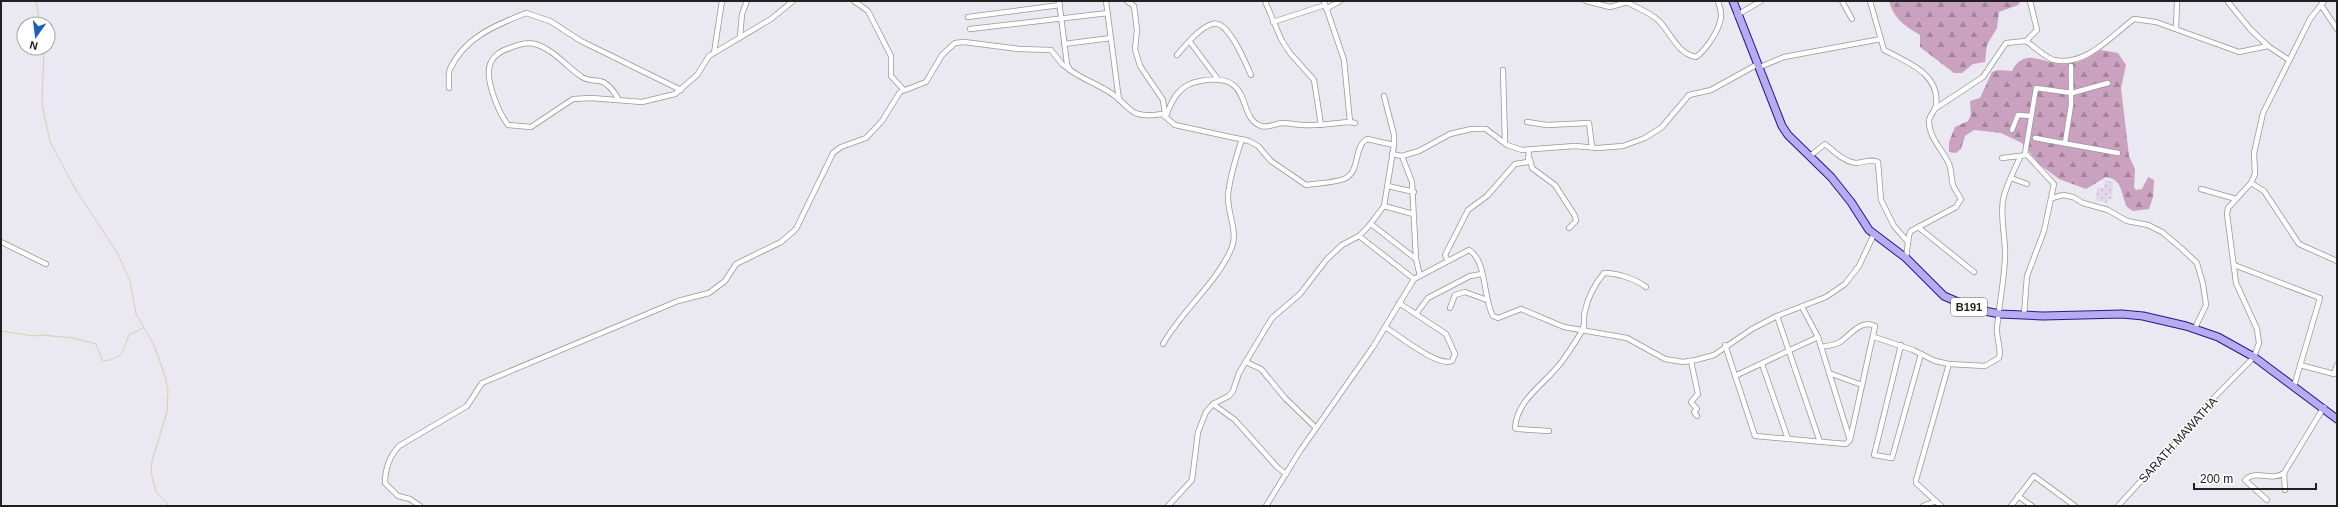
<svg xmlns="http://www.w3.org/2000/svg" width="2338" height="507" font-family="Arial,sans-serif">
<defs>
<pattern id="farmland-dots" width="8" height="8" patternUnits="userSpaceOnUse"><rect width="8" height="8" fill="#e4d6ec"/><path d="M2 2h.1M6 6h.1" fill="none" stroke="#c3b7ca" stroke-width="1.8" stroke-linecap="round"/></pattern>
<pattern id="forest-firs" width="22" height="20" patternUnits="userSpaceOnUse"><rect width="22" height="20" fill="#caa2bf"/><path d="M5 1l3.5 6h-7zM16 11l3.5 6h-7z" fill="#a4849b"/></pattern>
</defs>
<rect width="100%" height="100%" fill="#eae8f0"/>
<polygon fill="url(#farmland-dots)" points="2105,180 2113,182 2112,195 2108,195 2113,197 2112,199 2108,199 2107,203 2095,200 2098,187 2104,188"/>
<g fill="url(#forest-firs)">
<path d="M1889,1h130l1,1 -2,3 -19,7 -2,16 -10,17 -2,17 -12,2 -11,9h-8l-34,-26v-12c-15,-9 -26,-16 -31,-34z"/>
<path d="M2101,50l17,3 8,12 -5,23 8,68 6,13 -1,18 2,3 6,-1 6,-12 6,3 -1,17 -4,12 -16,2 -6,-4c-7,-14 -3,-27 -21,-30l-20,12 -27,-10 -19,-14 -18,-22 -21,-10 -27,-3 -9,6 -4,13 -5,4 -7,-1v-10l6,-15 13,-6 3,-6 -1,-14 10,-3 12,-26 6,-2 14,1c13,-26 35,-5 55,-7 13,-1 24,-8 34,-14z"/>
</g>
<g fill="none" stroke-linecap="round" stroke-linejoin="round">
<g stroke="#d8cfae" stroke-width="1">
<polyline points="36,1 40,24"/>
<polyline points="44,48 42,104 50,142 76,190 118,254 130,281 136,314 154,345 165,376 168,390 167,412 152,461 151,472 156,492 169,506"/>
<path d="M1,331l33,5 8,-1 31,3 23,6 6,16 3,1c20,-5 17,-9 24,-26l14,-7"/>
</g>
<defs>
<g id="street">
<polyline points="854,1 868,11 891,56 891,76 903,89"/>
<path d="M1059,1l8,63 3,6c11,8 24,13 36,20 26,14 19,30 56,24l13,11 74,16 9,5 13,15 35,24c13,-2 27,-2 38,-6 17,-7 9,-32 23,-40l27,6 -10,61 -16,21 -9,9 -17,9 -15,14 -27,35 -28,24 -33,55 -6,18 -4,5 -16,8 -7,8 -8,20 -6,48 -24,26"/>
<polyline points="1106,1 1119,100"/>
<polyline points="1127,1 1134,6 1137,30 1135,49 1140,66 1163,100 1165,114"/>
<polyline points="1265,1 1281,39 1290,53 1314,80 1321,125"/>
<polyline points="1324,1 1344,60 1350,122"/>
<polyline points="1586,1 1610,7 1628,2"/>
<polyline points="1842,1 1852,19"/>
<path d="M1870,1l14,49c23,12 57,24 52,56 -1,5 -6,9 -7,14 -1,17 14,30 20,44 3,7 2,15 4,21 2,5 5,9 8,14l-5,8 -45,24 -2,4 -3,23"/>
<path d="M1627,2c10,6 22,10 31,18 13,12 18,33 38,37 10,-7 24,-28 25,-40 1,-6 -2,-11 -3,-16"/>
<polyline points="2228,2 2251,30 2268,46 2289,60"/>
<polyline points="2321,5 2337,29"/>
<polyline points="1326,9 1340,1"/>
<polyline points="1737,15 1761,1"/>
<polyline points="968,17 1060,5"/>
<polyline points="1273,22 1325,5"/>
<polyline points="970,29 1108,13"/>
<polyline points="2176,29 2177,1"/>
<polyline points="740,37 742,14 747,1"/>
<polyline points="2026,41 2037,30 2030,1"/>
<polyline points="1190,42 1217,78"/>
<polyline points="1064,44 1111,38"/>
<polyline points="714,53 722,1"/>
<path d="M1177,55c9,-10 21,-26 35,-31 16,-6 34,40 39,51"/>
<polyline points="1760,67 1784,57 1881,39"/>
<polyline points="1503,70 1505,142"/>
<path d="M449,88c0,-6 -1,-14 1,-19 15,-32 46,-44 76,-56l24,8 31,20 100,49"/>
<polyline points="1384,96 1394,135 1394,145"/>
<path d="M619,100c-4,-7 -10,-17 -19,-19 -7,-1 -12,0 -18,-4 -15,-10 -29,-28 -47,-33 -7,-2 -18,1 -25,4 -7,2 -15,6 -19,14 -8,15 8,51 17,63l23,2 42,-28 18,-1 51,4 33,-8 22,-19 12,-19 62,-37 22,-18"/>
<path d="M1936,108l47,-31 23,-34 20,-2c9,6 18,16 28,19 32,7 58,-25 80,-41l22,3 83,30 29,-6"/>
<path d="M1166,116c6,-17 14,-32 34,-35 56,-10 35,36 61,45 7,2 14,-2 21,-3 7,0 15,2 22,2 15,1 30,-2 46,-3l5,1"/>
<polyline points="1527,122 1547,125 1589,123 1592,147"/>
<polyline points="2012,130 2018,115 2031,116"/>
<polyline points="2035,138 2118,153"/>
<polyline points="2065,143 2071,105 2071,66"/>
<polyline points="1392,154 1402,156 1419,151 1450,134 1471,129 1486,129 1507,145 1522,150 1575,146 1598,148 1623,146 1645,138 1662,127 1689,95 1711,90 1758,64"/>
<polyline points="2025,154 2036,88 2072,93 2108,83"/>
<polyline points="1402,156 1412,182 1416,259 1420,276"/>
<path d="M1810,156l15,-12c9,7 18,17 30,19 8,0 16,-5 23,-1l3,38 13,26 14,16"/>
<polyline points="2002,158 2027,155 2054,184 2044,231 2027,276 2024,315"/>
<polyline points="1530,159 1532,168 1555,185 1575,216 1576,221 1569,228"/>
<polyline points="2011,178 2027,184"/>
<polyline points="2251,183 2264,191 2299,244 2337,261"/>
<polyline points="1388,186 1414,192"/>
<polyline points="2201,189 2236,199"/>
<polyline points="2052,198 2063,195 2073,197 2083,203 2108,210 2127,221 2148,225 2162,232 2181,248 2197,263 2203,284 2206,305 2195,328"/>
<polyline points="1384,206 1413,214"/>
<polyline points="1371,224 1416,259"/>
<polyline points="1918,227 1974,272"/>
<polyline points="1359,236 1414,279"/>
<polyline points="1,242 46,264"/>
<polyline points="1448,261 1445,255 1468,210 1487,196 1515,164 1528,162 1529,150"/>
<polyline points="2234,265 2320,298 2294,386"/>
<polyline points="1802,307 1818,337 1850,440"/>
<polyline points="1450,308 1455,295 1465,292 1487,300"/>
<polyline points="1416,314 1428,298 1470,276 1482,274"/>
<polyline points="1777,316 1820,442"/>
<path d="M1385,327c15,9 52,40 67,34l3,-7 -9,-20 -47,-31"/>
<path d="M1874,337l39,13 22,11 14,3 36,2 14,-8c3,-9 -3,-20 -2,-30 2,-23 7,-46 8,-70 1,-19 -5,-39 -2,-58 3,-15 11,-29 17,-43"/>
<path d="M1163,344c19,-34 55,-62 69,-97 6,-16 -5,-35 -4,-52 2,-19 8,-38 14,-56"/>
<path d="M1725,345l30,91 91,8 4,-4 25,-114c-15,-7 -24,9 -35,16 -5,3 -13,4 -19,5"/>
<polyline points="1901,345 1874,455 1892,458 1921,354"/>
<polyline points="1691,361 1698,394 1691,402 1697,409 1694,412 1697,416"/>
<polyline points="1246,362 1261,369 1285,398 1316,428"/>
<polyline points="1762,364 1788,439"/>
<polyline points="2300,365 2334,374 2337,365"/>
<polyline points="1829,373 1862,385"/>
<polyline points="1735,376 1818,337"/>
<polyline points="1213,404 1235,420 1277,467 1286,474"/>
<path d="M1549,431l-32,-2 -2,-1c2,-30 32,-45 48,-68 7,-10 14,-20 20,-31 2,-5 0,-13 2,-18 3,-15 10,-27 19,-38 14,0 31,6 42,14"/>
<polyline points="2284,473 2285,490"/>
<polyline points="2018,496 2032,506"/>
<path d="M2267,500l-22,-20c10,-11 27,2 39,-7l40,-66"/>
<path d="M420,506l-10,-7 -12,-3 -13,-13c0,-15 4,-26 14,-37l68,-40 15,-23 196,-82 31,-8 16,-12 11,-17 45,-22 15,-13 37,-76 8,-6 25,-9 16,-17 18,-29 26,-10 16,-27 13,-12 9,-1 55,7 32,1 11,14 8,6"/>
<path d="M1266,506l34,-55 73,-104 41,-68 55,-29c18,10 14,49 24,66l5,2 23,-9 43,18 63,11 38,21 18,3 13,-2 18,-5 38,-26 25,-13 49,-19 19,-13 14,-18 15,-32"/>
<polyline points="1923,506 1936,501"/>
<polyline points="1941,506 1916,483 1916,480 1949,364"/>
<polyline points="2011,506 2034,476 2075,506"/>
<polyline points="2118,506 2174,445 2197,415 2254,357 2259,343 2257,329 2236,283 2227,214 2228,208 2251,183 2255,174 2254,153 2263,113 2310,19 2324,1"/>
</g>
<polyline id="primary" points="1733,1 1782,126 1788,135 1831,177 1851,202 1869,230 1906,258 1944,296 1974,309 2000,314 2043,316 2122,314 2143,316 2186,326 2218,337 2254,357 2337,419"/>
</defs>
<use href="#street" stroke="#979797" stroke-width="6"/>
<use href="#primary" stroke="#2f138a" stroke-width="9"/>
<use href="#street" stroke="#fff" stroke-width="4.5"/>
<use href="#primary" stroke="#b5acf1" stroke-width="7"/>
</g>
<g text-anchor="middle" stroke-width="3" stroke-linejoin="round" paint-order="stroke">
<rect fill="#fff" stroke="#636363" stroke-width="1" x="1951" y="298" width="36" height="18" rx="3"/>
<g font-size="11" font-weight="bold" fill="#202020">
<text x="1969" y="311">B191</text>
</g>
<g font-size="12" fill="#202020" stroke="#fff">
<text transform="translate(2178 440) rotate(-48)" y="4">SARATH MAWATHA</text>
</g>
</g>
<rect width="2338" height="507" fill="none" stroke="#202020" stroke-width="4"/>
<g transform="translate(36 36) rotate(194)"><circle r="19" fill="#ffffff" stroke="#a6a6a6"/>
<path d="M0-3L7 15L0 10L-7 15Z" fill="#195eb8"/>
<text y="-6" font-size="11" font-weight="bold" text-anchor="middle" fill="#202020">N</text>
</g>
<path d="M2194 483v6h122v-6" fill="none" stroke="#202020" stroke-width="2"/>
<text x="2200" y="483" font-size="12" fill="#202020" stroke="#ffffff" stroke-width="3" paint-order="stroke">200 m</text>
</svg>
